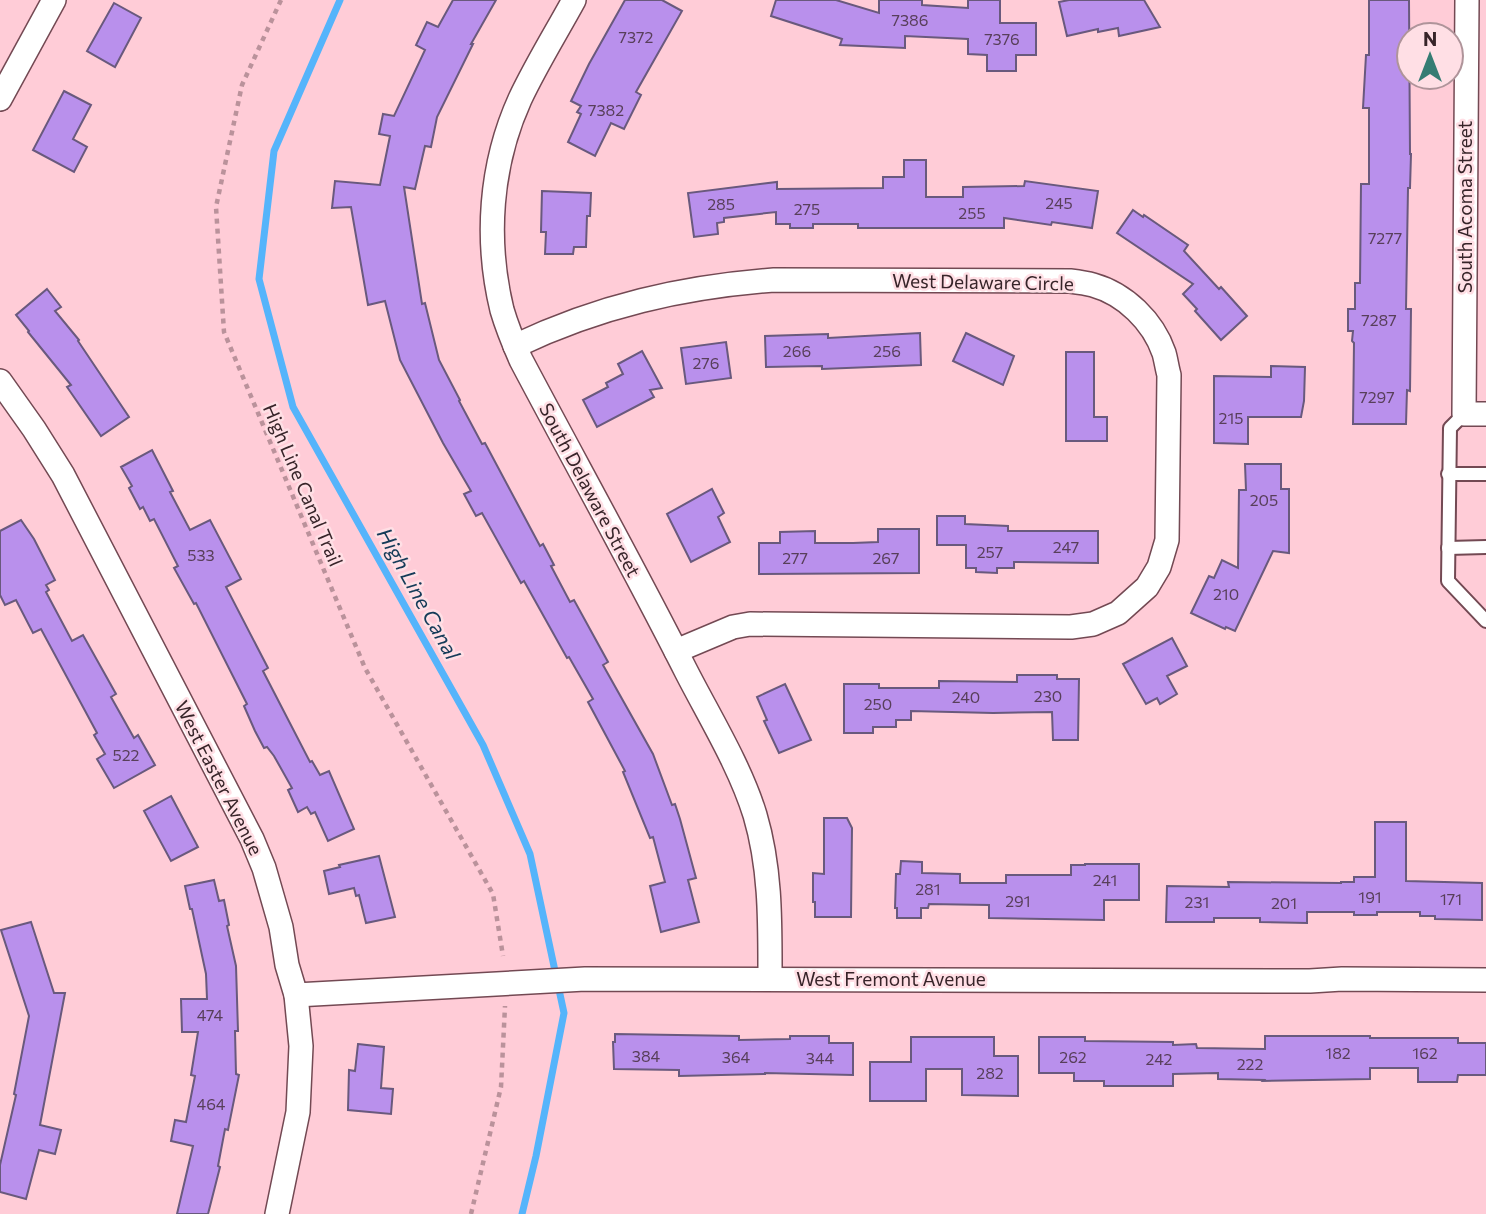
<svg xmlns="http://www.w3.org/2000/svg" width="1486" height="1214" font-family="Commissioner,sans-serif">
<rect width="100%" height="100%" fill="#ffccd7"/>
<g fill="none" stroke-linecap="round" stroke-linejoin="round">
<polyline stroke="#55b4fb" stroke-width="7" points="340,0 274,151 259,279 293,407 483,745 530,854 564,1013 536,1156 522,1214"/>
</g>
<g fill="#b990ec" stroke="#69597d" stroke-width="2">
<polygon points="453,0 496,0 471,44 473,44 437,117 431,147 425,146 415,189 404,187 422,304 425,303 439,360 460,400 459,401 482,444 485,443 540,546 543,544 554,565 551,566 570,602 574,600 608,662 603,665 653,754 672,805 675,804 680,819 696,878 688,880 699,922 661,932 650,886 665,882 653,837 650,838 623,772 625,771 588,702 593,699 569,657 567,658 524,581 521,583 482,513 476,516 464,494 471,491 443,443 400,360 385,301 368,305 351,207 332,208 335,181 380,185 390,136 379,134 383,114 394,116 425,50 416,45 427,22 438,27"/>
<polygon points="625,0 662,0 682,11 636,92 641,95 624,129 611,123 595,156 568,142 581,114 577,112 581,106 571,101 589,64"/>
<polygon points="776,0 836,0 879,13 879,0 922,0 922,5 968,8 968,0 1000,0 1000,23 1036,23 1036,55 1016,55 1016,71 987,71 987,55 968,54 968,39 905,36 905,48 840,45 842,39 771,16"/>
<polygon points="1069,0 1144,0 1160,27 1119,36 1118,28 1098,32 1098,29 1067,36 1059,2"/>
<polygon points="1369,0 1409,0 1410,154 1411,154 1410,188 1408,188 1406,309 1411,309 1410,391 1407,390 1406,424 1353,424 1354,343 1352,341 1353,331 1348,331 1348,309 1355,309 1355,283 1360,283 1361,184 1369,184 1369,108 1363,108 1366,55 1369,55"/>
<polygon points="114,3 141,18 115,67 87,51"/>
<polygon points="64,91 91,105 73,139 87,147 74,172 33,150"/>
<polygon points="904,160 926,160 926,197 963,197 963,187 1024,186 1025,181 1098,191 1092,228 1052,222 1051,225 1004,218 1004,228 858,228 858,224 813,224 813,228 790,228 790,224 776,224 776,212 724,218 724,222 717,223 718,234 694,237 688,193 777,182 777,189 883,188 883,177 904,177"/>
<polygon points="542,191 591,193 590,216 587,216 586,247 574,247 573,254 545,254 546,232 541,232"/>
<polygon points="1133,210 1143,217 1144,215 1188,245 1184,251 1219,289 1221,287 1247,316 1221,340 1195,311 1197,309 1183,294 1193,284 1117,233"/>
<polygon points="47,289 61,307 55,311 79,340 78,341 129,417 101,436 67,387 71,385 28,332 29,331 16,315"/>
<polygon points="920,333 921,365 822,369 822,366 766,367 765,336 828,334 828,338"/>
<polygon points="966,333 1014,356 1003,385 953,361"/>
<polygon points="726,342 731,378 686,384 681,348"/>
<polygon points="642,351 662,388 650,390 654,397 597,427 583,400 608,387 606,383 623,374 618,364"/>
<polygon points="1066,352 1094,352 1094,417 1107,417 1107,441 1066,441"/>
<polygon points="1271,366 1305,367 1304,401 1301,417 1248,417 1248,444 1214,443 1214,376 1271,377"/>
<polygon points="152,450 173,491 170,492 190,530 210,520 241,579 226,587 268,668 263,671 310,762 312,761 320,775 329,771 354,829 328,841 315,812 311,814 307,807 298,812 288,790 292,788 274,756 267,747 264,748 255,731 244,706 247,704 196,603 194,604 174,568 178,566 154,519 150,521 143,507 140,509 129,488 132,486 121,467"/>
<polygon points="1245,464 1281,464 1281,489 1289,489 1289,553 1273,551 1235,631 1226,627 1225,629 1191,613 1209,576 1214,578 1222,560 1238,568 1239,490 1246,490"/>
<polygon points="712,489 724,513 718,517 730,542 691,562 667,514"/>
<polygon points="937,516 965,516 965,524 1008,526 1008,531 1098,531 1098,563 1014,562 1014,568 997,568 997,573 976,572 976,568 966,568 966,545 937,545"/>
<polygon points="21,520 34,539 55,580 46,585 49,590 46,592 72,641 83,635 116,694 111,697 134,738 138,735 155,765 114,788 97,759 105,754 94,735 97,733 41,629 33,633 16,600 5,605 0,595 0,531"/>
<polygon points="878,529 919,529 919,573 759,574 759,543 780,543 780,532 815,531 815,543 853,543 878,542"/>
<polygon points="1172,638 1187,666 1167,676 1177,694 1160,704 1157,698 1146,704 1123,664"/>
<polygon points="1017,675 1057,675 1057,679 1079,679 1078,740 1053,740 1052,712 993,713 911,711 911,720 896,720 896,727 873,727 873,733 844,733 844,684 879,684 879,688 939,688 939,681 1017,682"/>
<polygon points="785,684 811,740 779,753 764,721 767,720 757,697"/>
<polygon points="171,796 198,847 171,861 144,811"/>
<polygon points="824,818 847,818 852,828 851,917 815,917 815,902 813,902 813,873 824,874"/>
<polygon points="1375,822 1406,822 1406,881 1482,883 1482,920 1435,919 1435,916 1420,916 1420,912 1377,912 1377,915 1354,915 1354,912 1307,912 1307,923 1260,922 1260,918 1214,918 1214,922 1166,922 1167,886 1229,887 1228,882 1341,883 1341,882 1354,882 1354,877 1375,877"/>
<polygon points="379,856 395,917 366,923 359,895 356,896 354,888 329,894 324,871 340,867 339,865"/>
<polygon points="901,861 922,862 922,873 960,874 960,883 1006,883 1006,875 1071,875 1071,865 1085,865 1085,864 1139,864 1139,900 1104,900 1104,920 989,918 989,905 929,904 928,908 921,908 921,918 897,918 897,908 895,908 896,874 900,874"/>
<polygon points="214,880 219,901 224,900 229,925 227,926 236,966 238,1031 235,1031 236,1074 239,1075 228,1130 225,1129 218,1166 220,1167 208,1214 177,1214 193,1146 171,1141 175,1120 186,1122 195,1076 191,1075 198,1032 182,1032 181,999 207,999 206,974 192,909 190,909 185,886"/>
<polygon points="31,922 54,993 65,993 40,1125 61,1130 55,1154 39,1150 26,1199 0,1192 0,1165 16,1095 14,1094 29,1016 1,930"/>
<polygon points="615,1034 739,1036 739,1040 790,1039 790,1036 829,1036 829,1043 853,1043 853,1075 765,1073 765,1074 679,1076 679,1070 614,1069 613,1042 615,1042"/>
<polygon points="1265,1036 1370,1036 1370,1038 1458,1038 1458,1043 1486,1043 1486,1075 1458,1075 1457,1082 1418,1082 1418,1068 1370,1068 1370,1079 1263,1081 1264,1080 1218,1079 1218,1073 1173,1074 1173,1086 1104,1086 1104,1081 1074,1081 1074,1073 1039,1073 1039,1037 1085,1037 1085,1041 1173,1042 1173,1045 1196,1044 1197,1048 1265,1049"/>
<polygon points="911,1037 994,1037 994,1056 1018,1056 1018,1096 962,1095 962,1069 926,1069 926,1101 870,1101 870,1062 911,1062"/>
<polygon points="358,1044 384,1047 381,1088 393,1089 391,1114 348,1110 349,1070 355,1071"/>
</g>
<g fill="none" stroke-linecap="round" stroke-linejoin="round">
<defs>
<g id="service">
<polyline points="1464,414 1450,428 1448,581 1486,621"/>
<polyline points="1448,474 1486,474"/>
<polyline points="1448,548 1486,547"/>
</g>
<g id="minor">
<path d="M574,0c-18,33 -38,65 -54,99 -30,66 -35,141 -18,211 5,17 12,34 19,50 55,104 112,206 165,311 23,45 54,95 69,144 16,54 15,108 15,164"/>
<polyline points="1467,0 1464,414 1486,414"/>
<polyline points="0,99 54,0"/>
<path d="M515,346c84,-40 167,-59 259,-66l296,1c8,1 16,2 23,4 32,9 60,36 71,68 2,7 3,15 5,22l-2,165 -8,27 -12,20 -29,26 -25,11 -22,3 -321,-3 -17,3 -57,24"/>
<polyline points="0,381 34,429 63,475 252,839 264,868 281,927 287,965 296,995 301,1046 298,1112 277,1214"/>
<polyline points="296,995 585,979 1310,981 1342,979 1486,980"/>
</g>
</defs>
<use href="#service" stroke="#734953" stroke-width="16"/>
<use href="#minor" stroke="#734953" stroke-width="26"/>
<g stroke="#ba929b" stroke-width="4.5" stroke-dasharray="5 5" stroke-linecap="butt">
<polyline points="281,0 242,85 216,207 224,332 365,668 493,894 503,956"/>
<polyline points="471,1214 501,1087 505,1006"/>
</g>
<use href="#service" stroke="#fff" stroke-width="12"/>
<use href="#minor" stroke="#fff" stroke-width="23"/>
</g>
<g text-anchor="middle" stroke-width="5" stroke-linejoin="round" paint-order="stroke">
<g font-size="16" fill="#583f5a">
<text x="910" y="26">7386</text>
<text x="636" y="43">7372</text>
<text x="1002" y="45">7376</text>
<text x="606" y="116">7382</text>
<text x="1059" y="209">245</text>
<text x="721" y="210">285</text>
<text x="807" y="215">275</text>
<text x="972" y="219">255</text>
<text x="1385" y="244">7277</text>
<text x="1379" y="326">7287</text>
<text x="797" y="357">266</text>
<text x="887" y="357">256</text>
<text x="706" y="369">276</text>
<text x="1377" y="403">7297</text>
<text x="1231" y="424">215</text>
<text x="1264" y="506">205</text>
<text x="1066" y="553">247</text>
<text x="990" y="558">257</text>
<text x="201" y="561">533</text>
<text x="795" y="564">277</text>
<text x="886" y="564">267</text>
<text x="1226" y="600">210</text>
<text x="1048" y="702">230</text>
<text x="966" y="703">240</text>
<text x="878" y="710">250</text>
<text x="126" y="761">522</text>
<text x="1105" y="886">241</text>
<text x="928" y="895">281</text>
<text x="1370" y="903">191</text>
<text x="1451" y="905">171</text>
<text x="1018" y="907">291</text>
<text x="1197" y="908">231</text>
<text x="1284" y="909">201</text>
<text x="210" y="1021">474</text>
<text x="1338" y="1059">182</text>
<text x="1425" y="1059">162</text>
<text x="646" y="1062">384</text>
<text x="736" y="1063">364</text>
<text x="1073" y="1063">262</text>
<text x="820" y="1064">344</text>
<text x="1159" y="1065">242</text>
<text x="1250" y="1070">222</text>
<text x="990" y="1079">282</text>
<text x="211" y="1110">464</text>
</g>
<g font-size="19" fill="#372429" stroke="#ffdfe5">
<text transform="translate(1465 207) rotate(-90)" y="7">South Acoma Street</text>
<text transform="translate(983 282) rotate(1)" y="7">West Delaware Circle</text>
<text transform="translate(303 485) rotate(67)" y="7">High Line Canal Trail</text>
<text transform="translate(590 490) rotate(62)" y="7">South Delaware Street</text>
<text transform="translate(219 778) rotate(63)" y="7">West Easter Avenue</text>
<text x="891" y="986">West Fremont Avenue</text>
</g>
<g font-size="21" font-style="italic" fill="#153b58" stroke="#ffdfe5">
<text transform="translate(418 594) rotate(61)" y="7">High Line Canal</text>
</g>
</g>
<g transform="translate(1430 56)"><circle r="33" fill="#ffdfe5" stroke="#af949a" stroke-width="2"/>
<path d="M0-5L12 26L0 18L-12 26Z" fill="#357c73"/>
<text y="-10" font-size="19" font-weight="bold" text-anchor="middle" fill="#372429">N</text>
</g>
</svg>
